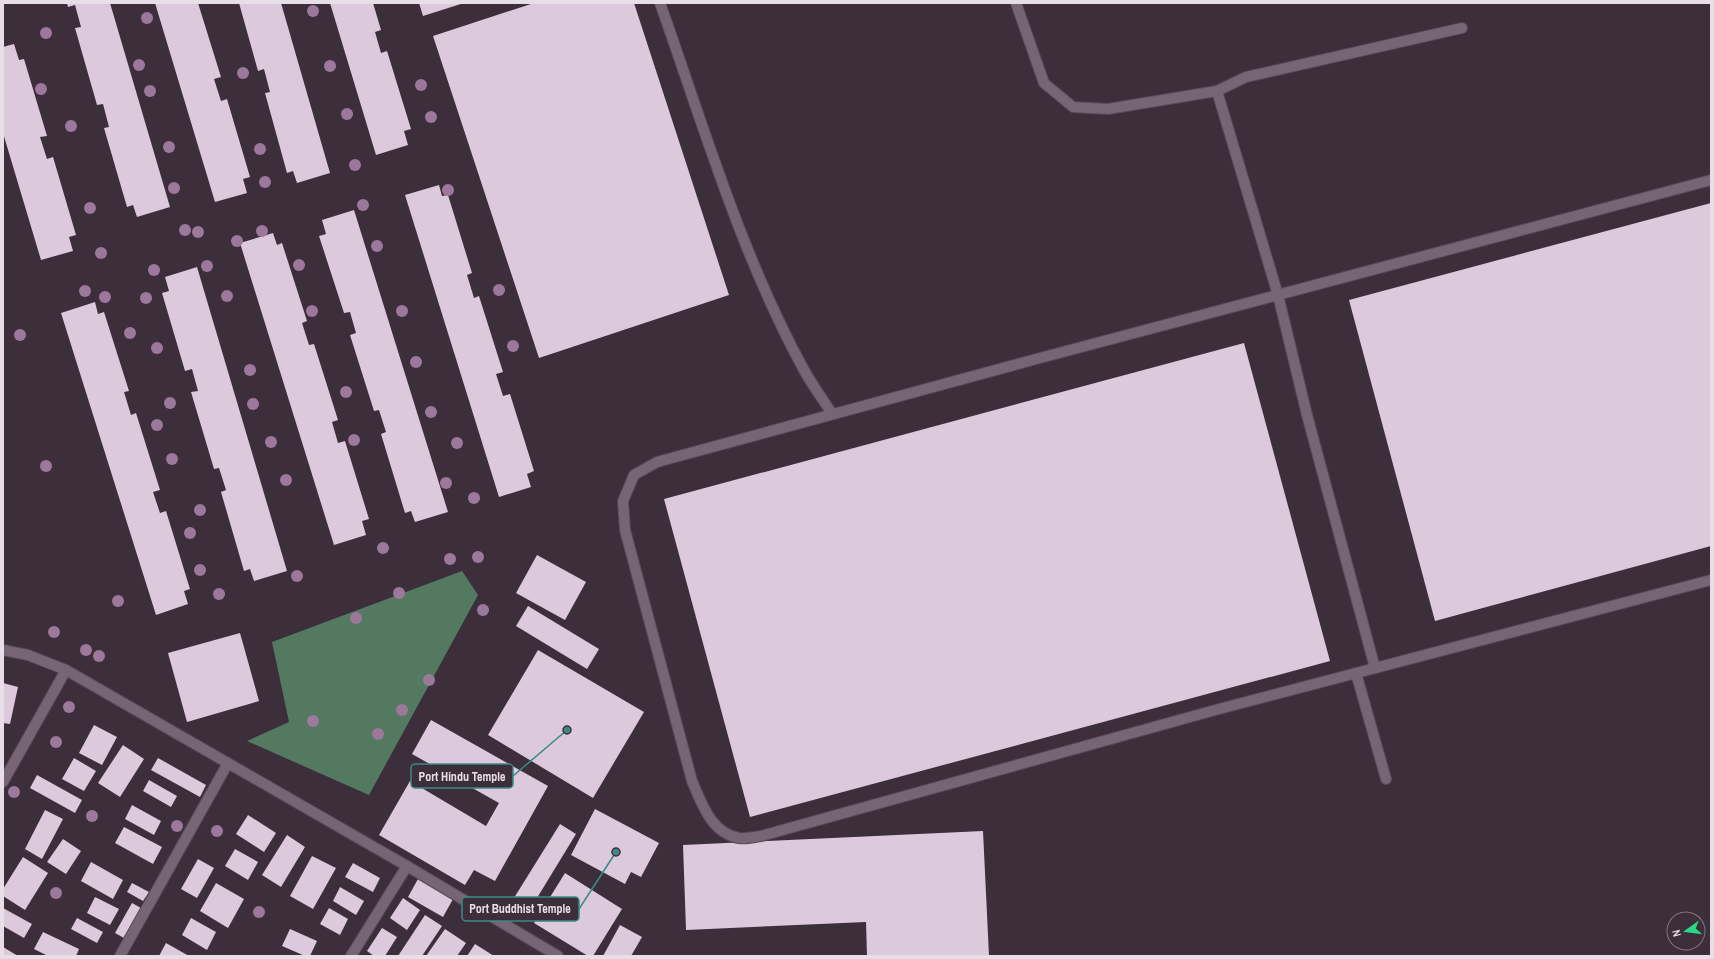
<svg xmlns="http://www.w3.org/2000/svg" width="1714" height="959" font-family="'Archivo Narrow',sans-serif">
<rect width="100%" height="100%" fill="#3d2e3c"/>
<polygon fill="#537a61" points="462,571 478,595 369,795 247,741 289,722 272,642"/>
<g fill="#dcc9db">
<polygon points="67,3 110,3 170,207 137,217 133,205 127,207 104,128 109,127 103,104 97,105 75,28 81,27 75,5 68,7"/>
<polygon points="155,3 198,3 221,77 214,79 221,101 227,99 250,177 243,179 247,193 215,202"/>
<polygon points="239,3 281,3 330,173 297,183 293,171 287,173 265,93 270,92 264,69 258,71"/>
<polygon points="330,3 373,3 381,30 375,32 381,53 387,51 411,129 404,131 408,145 376,155"/>
<polygon points="419,3 464,3 423,16"/>
<polygon points="534,3 634,3 729,295 539,358 433,36"/>
<polygon points="14,44 19,60 24,59 47,136 40,137 47,159 53,157 76,235 69,237 73,251 41,260 3,133 3,47"/>
<polygon points="439,185 442,196 448,195 472,273 467,275 474,298 479,296 503,372 496,374 503,396 510,394 534,471 527,474 531,487 499,497 405,195"/>
<polygon points="1711,203 1711,546 1435,621 1349,300"/>
<polygon points="354,210 448,512 415,522 411,511 405,513 381,434 386,432 379,410 374,411 350,335 356,333 350,312 344,313 319,236 326,234 322,220"/>
<polygon points="273,233 277,245 282,243 307,321 302,323 309,345 314,344 338,420 332,422 338,443 345,441 369,519 362,521 366,535 334,545 240,243"/>
<polygon points="197,267 287,571 254,581 250,569 244,571 221,492 226,490 219,468 214,469 191,392 198,391 192,369 185,371 162,293 169,291 165,277"/>
<polygon points="95,302 98,314 104,312 129,391 124,392 131,415 136,413 160,490 153,492 160,513 166,511 190,589 184,591 188,604 156,615 61,313"/>
<polygon points="1244,343 1330,661 750,817 664,499"/>
<polygon points="537,555 586,582 565,620 516,593"/>
<polygon points="528,606 599,649 587,669 516,626"/>
<polygon points="240,633 259,701 187,722 168,653"/>
<polygon points="538,650 644,712 593,798 488,735"/>
<polygon points="3,683 18,687 10,724 3,723"/>
<polygon points="431,720 548,786 495,881 474,870 465,885 379,835 410,781 486,826 499,803 412,754"/>
<polygon points="94,725 117,737 102,765 79,753"/>
<polygon points="123,745 144,759 120,797 98,783"/>
<polygon points="74,758 96,771 84,791 62,779"/>
<polygon points="158,758 206,785 200,797 151,770"/>
<polygon points="37,775 82,800 75,813 30,788"/>
<polygon points="149,780 177,796 171,807 143,791"/>
<polygon points="132,805 161,821 154,835 125,819"/>
<polygon points="595,809 659,843 641,877 631,872 625,884 571,855"/>
<polygon points="45,810 63,819 42,859 25,849"/>
<polygon points="248,815 276,833 264,852 236,834"/>
<polygon points="560,824 576,834 526,916 509,906"/>
<polygon points="124,827 162,847 153,864 115,843"/>
<polygon points="983,831 989,956 867,956 866,922 686,930 683,845"/>
<polygon points="287,835 305,847 281,887 262,875"/>
<polygon points="63,839 81,851 66,874 47,862"/>
<polygon points="235,849 258,862 248,880 225,866"/>
<polygon points="312,856 336,868 313,909 290,896"/>
<polygon points="23,857 48,873 25,910 3,896 3,889"/>
<polygon points="198,859 214,868 197,898 181,889"/>
<polygon points="91,862 123,880 113,899 81,881"/>
<polygon points="353,863 380,878 373,892 345,877"/>
<polygon points="565,873 622,909 593,956 588,956 534,923"/>
<polygon points="418,879 453,899 443,917 408,897"/>
<polygon points="132,883 149,892 143,901 127,892"/>
<polygon points="216,883 244,899 228,928 200,911"/>
<polygon points="340,887 364,901 356,915 333,901"/>
<polygon points="95,897 119,909 110,925 87,913"/>
<polygon points="403,898 420,910 407,930 390,918"/>
<polygon points="132,903 141,908 124,938 115,933"/>
<polygon points="3,908 32,924 24,938 3,926"/>
<polygon points="329,908 348,919 340,935 320,924"/>
<polygon points="425,915 442,926 422,956 398,956"/>
<polygon points="77,918 103,932 97,943 71,929"/>
<polygon points="191,918 216,932 207,950 182,935"/>
<polygon points="620,925 642,937 631,956 603,956"/>
<polygon points="382,928 397,937 385,956 374,956 367,951"/>
<polygon points="290,929 317,941 310,956 305,956 282,946"/>
<polygon points="445,929 466,943 457,956 426,956"/>
<polygon points="43,932 79,949 76,956 48,956 34,949"/>
<polygon points="166,943 189,956 159,956"/>
<polygon points="475,944 494,956 467,956"/>
<polygon points="3,947 18,956 3,956"/>
</g>
<g fill="none" stroke-linecap="round" stroke-linejoin="round">
<defs>
<g id="lane">
<path d="M660,3c44,124 81,252 144,367 8,15 19,29 28,44"/>
<polyline points="1016,3 1044,83 1073,107 1108,109 1217,91 1246,77 1462,28"/>
<polyline points="1217,91 1278,295 1307,415 1375,668"/>
<path d="M1711,180l-671,178 -383,104 -23,13 -11,26 2,29 67,251c10,23 19,52 47,57 7,1 15,-1 22,-2l458,-127 492,-129"/>
</g>
<g id="street">
<polyline points="3,650 28,655 66,670 407,866 558,956"/>
<polyline points="1356,673 1386,779"/>
<polyline points="3,782 66,670"/>
<polyline points="120,956 228,763"/>
<polyline points="351,956 407,866"/>
</g>
</defs>
<use href="#lane" stroke="#574a56" stroke-width="12"/>
<use href="#street" stroke="#574a56" stroke-width="12"/>
<use href="#lane" stroke="#766575" stroke-width="10"/>
<use href="#street" stroke="#766575" stroke-width="10"/>
</g>
<g fill="#9c789a">
<circle cx="313" cy="11" r="6"/>
<circle cx="147" cy="18" r="6"/>
<circle cx="46" cy="33" r="6"/>
<circle cx="139" cy="65" r="6"/>
<circle cx="330" cy="66" r="6"/>
<circle cx="243" cy="73" r="6"/>
<circle cx="421" cy="85" r="6"/>
<circle cx="41" cy="89" r="6"/>
<circle cx="150" cy="91" r="6"/>
<circle cx="347" cy="114" r="6"/>
<circle cx="431" cy="117" r="6"/>
<circle cx="71" cy="126" r="6"/>
<circle cx="169" cy="147" r="6"/>
<circle cx="260" cy="149" r="6"/>
<circle cx="355" cy="165" r="6"/>
<circle cx="265" cy="182" r="6"/>
<circle cx="174" cy="188" r="6"/>
<circle cx="448" cy="190" r="6"/>
<circle cx="363" cy="205" r="6"/>
<circle cx="90" cy="208" r="6"/>
<circle cx="185" cy="230" r="6"/>
<circle cx="262" cy="231" r="6"/>
<circle cx="198" cy="232" r="6"/>
<circle cx="237" cy="241" r="6"/>
<circle cx="377" cy="246" r="6"/>
<circle cx="101" cy="253" r="6"/>
<circle cx="299" cy="265" r="6"/>
<circle cx="207" cy="266" r="6"/>
<circle cx="154" cy="270" r="6"/>
<circle cx="499" cy="290" r="6"/>
<circle cx="85" cy="291" r="6"/>
<circle cx="227" cy="296" r="6"/>
<circle cx="105" cy="297" r="6"/>
<circle cx="146" cy="298" r="6"/>
<circle cx="312" cy="311" r="6"/>
<circle cx="402" cy="311" r="6"/>
<circle cx="130" cy="333" r="6"/>
<circle cx="20" cy="335" r="6"/>
<circle cx="513" cy="346" r="6"/>
<circle cx="157" cy="348" r="6"/>
<circle cx="416" cy="362" r="6"/>
<circle cx="250" cy="370" r="6"/>
<circle cx="346" cy="392" r="6"/>
<circle cx="170" cy="403" r="6"/>
<circle cx="253" cy="404" r="6"/>
<circle cx="431" cy="412" r="6"/>
<circle cx="157" cy="425" r="6"/>
<circle cx="354" cy="440" r="6"/>
<circle cx="271" cy="442" r="6"/>
<circle cx="457" cy="443" r="6"/>
<circle cx="172" cy="459" r="6"/>
<circle cx="46" cy="466" r="6"/>
<circle cx="286" cy="480" r="6"/>
<circle cx="446" cy="483" r="6"/>
<circle cx="474" cy="498" r="6"/>
<circle cx="200" cy="510" r="6"/>
<circle cx="190" cy="533" r="6"/>
<circle cx="383" cy="548" r="6"/>
<circle cx="478" cy="557" r="6"/>
<circle cx="450" cy="559" r="6"/>
<circle cx="200" cy="570" r="6"/>
<circle cx="297" cy="576" r="6"/>
<circle cx="399" cy="593" r="6"/>
<circle cx="219" cy="594" r="6"/>
<circle cx="118" cy="601" r="6"/>
<circle cx="483" cy="610" r="6"/>
<circle cx="356" cy="618" r="6"/>
<circle cx="54" cy="632" r="6"/>
<circle cx="86" cy="650" r="6"/>
<circle cx="99" cy="656" r="6"/>
<circle cx="429" cy="680" r="6"/>
<circle cx="69" cy="707" r="6"/>
<circle cx="402" cy="710" r="6"/>
<circle cx="313" cy="721" r="6"/>
<circle cx="378" cy="734" r="6"/>
<circle cx="56" cy="742" r="6"/>
<circle cx="14" cy="792" r="6"/>
<circle cx="92" cy="816" r="6"/>
<circle cx="177" cy="826" r="6"/>
<circle cx="217" cy="831" r="6"/>
<circle cx="56" cy="893" r="6"/>
<circle cx="259" cy="912" r="6"/>
</g>
<path fill="none" stroke="#3a8b86" stroke-width="1.5" d="M567 730L513 776M616 852L579 909"/>
<g fill="#3a8b86" stroke="#3d2e3c" stroke-width="1.5">
<circle cx="567" cy="730" r="4"/>
<circle cx="616" cy="852" r="4"/>
</g>
<g fill="#3d2e3c" stroke="#3a8b86" stroke-width="1.5">
<rect x="411" y="764" width="102" height="24" rx="4"/>
<rect x="462" y="897" width="117" height="24" rx="4"/>
</g>
<g font-size="12" text-anchor="middle" font-weight="bold" fill="#e8dee7">
<text x="462" y="781">Port Hindu Temple</text>
<text x="520" y="913">Port Buddhist Temple</text>
</g>
<rect width="1714" height="959" fill="none" stroke="#e8dee7" stroke-width="8"/>
<g transform="translate(1686 931) rotate(256)"><circle r="19" fill="#3d2e3c" stroke="#817480"/>
<path d="M0-3L7 15L0 10L-7 15Z" fill="#27d885"/>
<text y="-6" font-size="11" font-weight="bold" text-anchor="middle" fill="#e8dee7">N</text>
</g>
</svg>
